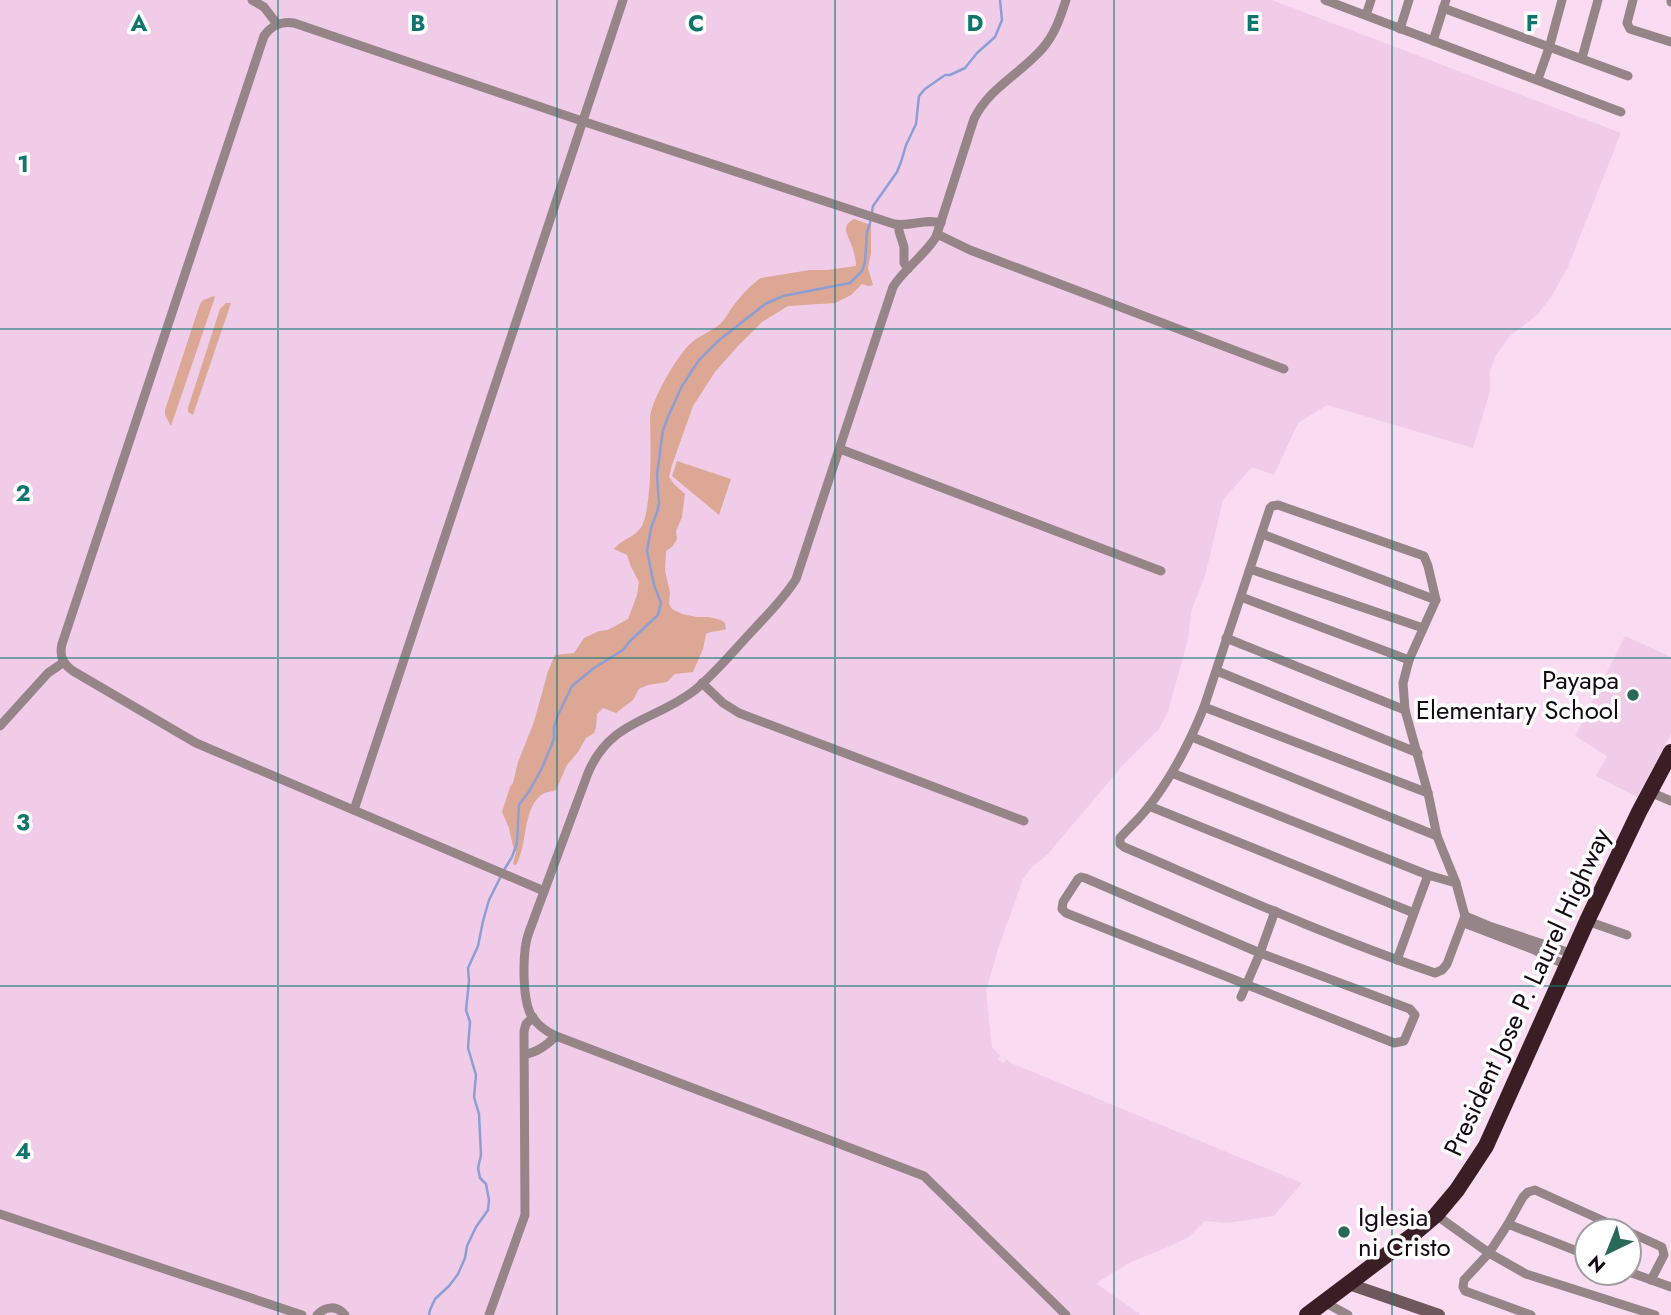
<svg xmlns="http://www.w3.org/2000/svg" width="1671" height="1315" font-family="Jost,sans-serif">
<rect width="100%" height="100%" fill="#f9dbf2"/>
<g fill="#f1cce8">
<polygon points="0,0 1272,0 1621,133 1567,269 1551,297 1537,315 1510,336 1496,355 1490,371 1490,391 1473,448 1327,405 1298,423 1274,475 1252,467 1223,500 1205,576 1191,612 1188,639 1168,712 1159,729 1122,766 1048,854 1031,868 1023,879 998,949 986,991 992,1047 1000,1056 998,1060 1004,1063 1006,1059 1011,1063 1302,1183 1274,1216 1227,1223 1205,1221 1189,1237 1161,1250 1131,1262 1104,1278 1097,1284 1140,1314 1139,1315 0,1315"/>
<polygon points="1625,636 1671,657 1671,734 1637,797 1596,776 1607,756 1575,736"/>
</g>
<g fill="#dca795">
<path d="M854,219l17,6v28l-3,15 5,17 -5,1 -6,-2 -11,11 -16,8 -47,3 -26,16 -25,25 -22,25 -22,34 -21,59 -3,12 5,7 11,10 -3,23 -6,14 1,8 -4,7 -7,5 -1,20 5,21 -1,12 3,5 10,5 15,3h12l12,3 4,3 1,6c-7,3 -13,1 -20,5l-3,15 -10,23 -18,2 -8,8 -19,3 -9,4 -6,11 -17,13 -13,-5 -6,6 -1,14 -2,5 -8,5 -8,14 -11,13 -11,25c-6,2 -11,2 -16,6 -17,14 -13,51 -24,69l-3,-1 3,-12 -3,-6 -4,-18 -7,-16 8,-25 3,-4 5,-21 16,-40 14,-51 7,-16 19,-2 10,-15 15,-7 9,-1 20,-11 9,-24 2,-13 -8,-15 -4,-12 -13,-6c7,-10 21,-11 28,-23 10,-21 9,-83 8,-107 0,-17 28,-65 41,-76 9,-8 22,-12 31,-21 4,-4 6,-9 9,-13 7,-10 20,-25 30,-31l49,-8h17l29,-4c0,-6 -2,-15 -5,-22 -4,-11 -10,-18 3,-25z"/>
<polygon points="214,296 215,297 171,426 165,415 165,410 200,304 203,300"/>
<polygon points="226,303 231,303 193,415 188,412 188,408 220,309"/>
<polygon points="677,461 731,479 719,515 672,476"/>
</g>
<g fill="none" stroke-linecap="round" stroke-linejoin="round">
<polyline stroke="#8d9ed4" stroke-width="2.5" points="429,1315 430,1310 435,1299 449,1286 458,1274 465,1258 467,1246 476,1227 488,1210 489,1200 486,1184 480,1178 478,1168 481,1155 479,1114 474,1097 476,1075 468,1048 470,1022 466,1010 469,981 468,968 478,946 483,921 489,900 504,870 512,857 517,843 519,805 530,790 542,768 554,739 554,727 558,715 572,686 594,668 623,650 630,641 658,615 661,603 654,585 647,551 651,528 657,512 659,504 657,474 663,430 668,417 682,386 699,360 718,341 765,304 783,296 850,283 862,271 865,262 867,232 870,223 873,206 897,172 901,162 906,145 916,124 919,96 925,89 945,75 950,75 965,68 977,53 995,37 1002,20 1000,0"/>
<g stroke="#958587" stroke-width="9">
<polyline points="252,0 264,7 277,24"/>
<polyline points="1325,0 1621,112"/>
<polyline points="1633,0 1627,23 1630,29 1671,42"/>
<polyline points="1671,0 1671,2"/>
<polyline points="1443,8 1628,76"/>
<polyline points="1366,15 1371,0"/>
<polyline points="1400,29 1409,0"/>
<polyline points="1433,41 1446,0"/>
<polyline points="1582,58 1598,0"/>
<polyline points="1538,79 1549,48 1562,0"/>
<polyline points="899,225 899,231 904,247 904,263 908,269"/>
<polyline points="937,234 970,250 1284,369"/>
<polyline points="840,449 1161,571"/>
<path d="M1278,505l146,51 4,10 8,34 -27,60 -6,23 2,27 23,83 9,43 19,47 9,33 -18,48 -5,6 -7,3c-106,-36 -208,-82 -311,-126l-4,-3v-6c10,-11 21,-21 30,-33 23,-30 40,-63 54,-98l66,-199 2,-2z"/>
<polyline points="1262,534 1436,600"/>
<polyline points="1250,569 1423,628"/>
<polyline points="1241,597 1409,660"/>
<polyline points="1226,638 1405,710"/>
<polyline points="1217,671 1418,753"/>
<polyline points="702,683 723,703 739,713 1024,821"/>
<polyline points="1204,707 1428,793"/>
<polyline points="0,726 48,673 64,662"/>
<polyline points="1192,737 1437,836"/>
<polyline points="1172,773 1428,875 1456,883"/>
<polyline points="1650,792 1671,801"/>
<polyline points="1149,806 1414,913 1428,875"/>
<polyline points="354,810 623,0"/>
<polygon points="1081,877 1085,878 1260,953 1410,1009 1415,1015 1404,1041 1394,1043 1066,913 1062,909 1063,902 1078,879"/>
<path d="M544,891l-348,-148 -123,-72c-10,-7 -14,-15 -11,-27l202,-608c8,-11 17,-15 30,-13l288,98 312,103c17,3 31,-6 47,-1"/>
<polyline points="1465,916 1489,926 1573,954"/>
<polyline points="1587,921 1627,935"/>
<polyline points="1464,923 1532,949 1568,966"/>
<polyline points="1397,960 1414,913"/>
<polyline points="1241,997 1260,953 1275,911"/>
<path d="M525,1054c12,-1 22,-9 31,-18"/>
<polyline points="0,1214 302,1315"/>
<polyline points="1436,1215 1489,1253 1526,1274 1655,1315"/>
<polyline points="1508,1224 1587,1255"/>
<polyline points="1629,1232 1662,1247 1664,1255 1651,1280"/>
<polyline points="1629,1272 1671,1287"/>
<polyline points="1324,1302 1348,1315"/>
<path d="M317,1315c8,-9 20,-10 28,0"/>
<polyline points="489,1315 525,1215 524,1031 526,1024 533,1017"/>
<path d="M1066,1315l-142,-139 -368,-140c-11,-5 -19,-11 -25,-21 -9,-17 -9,-65 -2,-83l59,-159c23,-54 66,-51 107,-83 22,-18 40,-41 60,-62 14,-15 30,-31 41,-49l97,-292c11,-18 31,-31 43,-50l38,-118c15,-31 46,-45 68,-70 13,-15 18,-31 24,-49"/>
<polyline points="1531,1315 1465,1291 1463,1287 1464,1280 1489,1253 1508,1224 1523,1197 1528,1192 1535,1190 1626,1231"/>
</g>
<polyline stroke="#6f585b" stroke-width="12" points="1349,1284 1439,1315"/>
<polyline stroke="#3b1e24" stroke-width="16" points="1307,1315 1409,1238 1436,1215 1457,1190 1486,1146 1587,921 1639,812 1671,752"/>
</g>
<path fill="none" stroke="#0f766e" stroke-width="2" stroke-opacity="0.55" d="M278,0v1315M557,0v1315M835,0v1315M1114,0v1315M1392,0v1315M0,329h1671M0,658h1671M0,986h1671"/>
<g fill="#286958" stroke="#fff" stroke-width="2.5">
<circle cx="1633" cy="695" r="7"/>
<circle cx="1344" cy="1232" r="7"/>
</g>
<g text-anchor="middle" stroke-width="7" stroke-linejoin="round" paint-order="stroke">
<g font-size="26" fill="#140a12" stroke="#fff" text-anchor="end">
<text x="1619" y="689">Payapa<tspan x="1619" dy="30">Elementary School</tspan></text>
<text x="1358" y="1226" text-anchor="start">Iglesia<tspan x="1358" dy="30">ni Cristo</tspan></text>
</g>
<g font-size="26" fill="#140a12" stroke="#fff">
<text transform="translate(1527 992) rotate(-65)" y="9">President Jose P. Laurel Highway</text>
</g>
</g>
<g font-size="23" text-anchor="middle" font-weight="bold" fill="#0f766e" stroke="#fff" stroke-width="7" stroke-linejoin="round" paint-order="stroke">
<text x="139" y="31">A</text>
<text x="418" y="31">B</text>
<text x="696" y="31">C</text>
<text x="975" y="31">D</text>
<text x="1253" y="31">E</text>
<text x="1532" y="31">F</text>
<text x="23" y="172">1</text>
<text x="23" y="501">2</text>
<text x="23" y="830">3</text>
<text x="23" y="1159">4</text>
</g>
<g transform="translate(1608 1252) rotate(223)"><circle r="33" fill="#ffffff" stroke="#a19da0" stroke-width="2"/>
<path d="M0-5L12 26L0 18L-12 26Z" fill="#286958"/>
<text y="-10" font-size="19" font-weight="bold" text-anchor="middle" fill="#140a12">N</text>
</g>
</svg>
